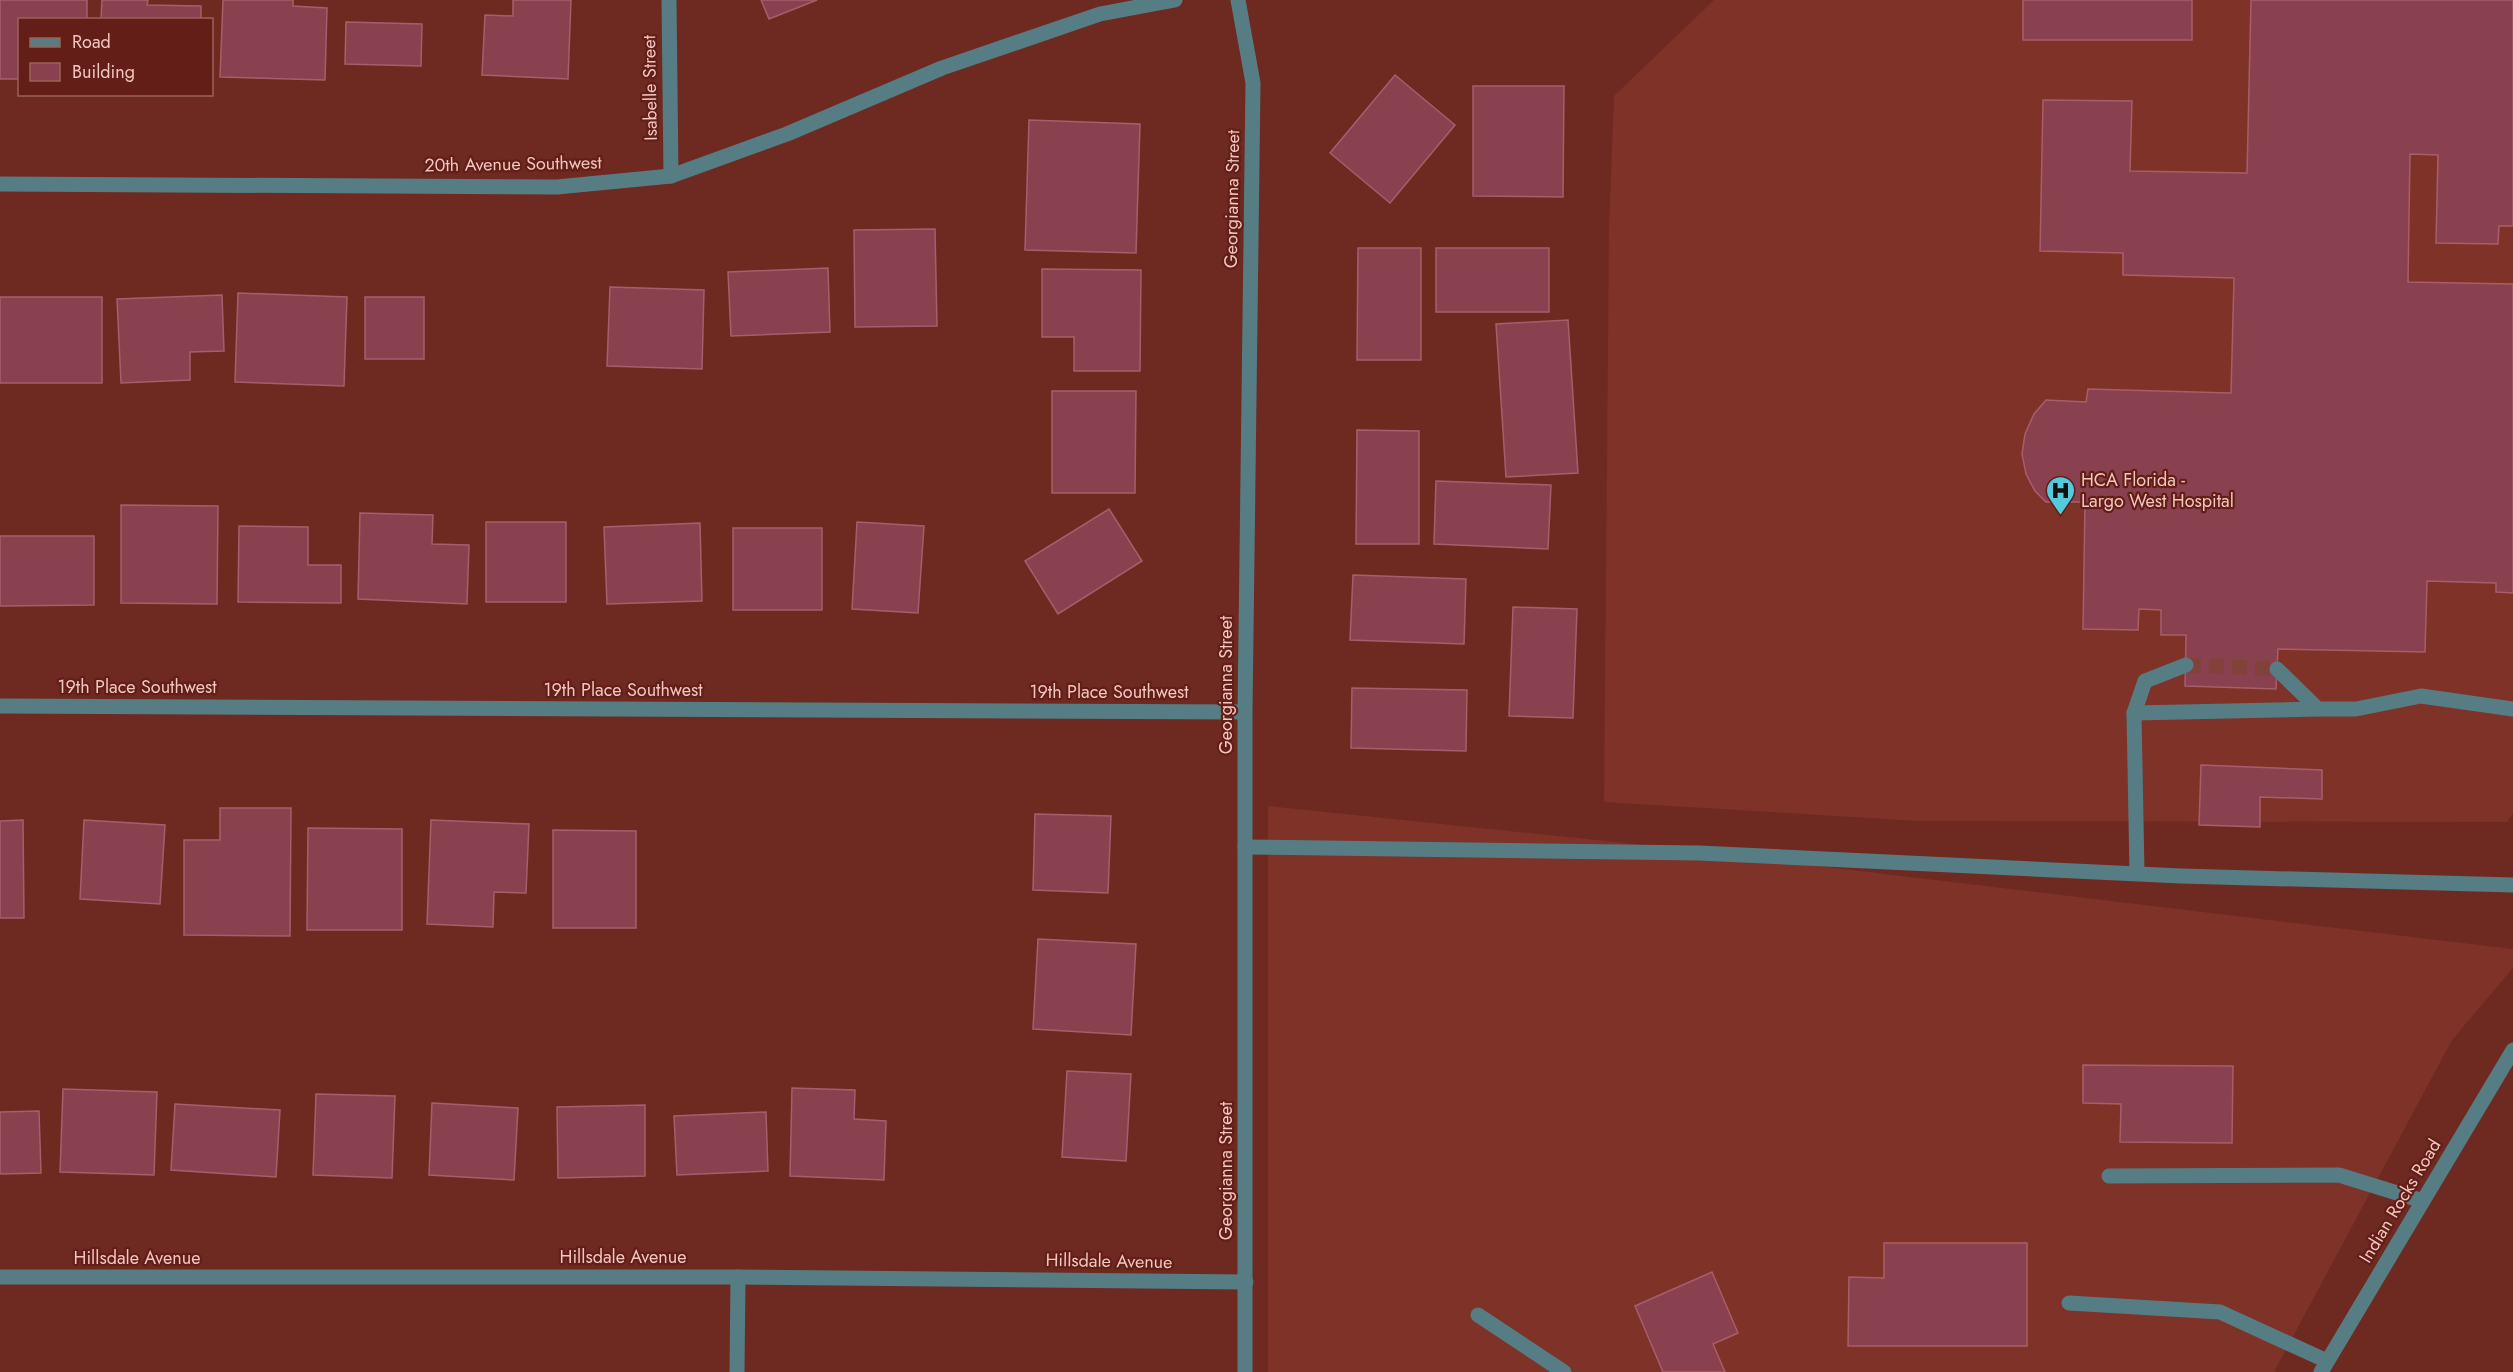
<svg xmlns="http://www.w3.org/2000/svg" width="2513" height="1372" font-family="Jost,sans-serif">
<rect width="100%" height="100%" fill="#6e2a21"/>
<g fill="#7e3228">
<polygon points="1714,0 2513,0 2513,813 2507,822 1919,821 1604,802 1609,229 1614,96"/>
<polygon points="1268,806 1616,842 2513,949 2513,968 2452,1040 2274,1372 1268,1372"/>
</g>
<g fill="#8a414f" stroke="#a95d6a" stroke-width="1.5">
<polygon points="0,0 87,0 87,20 20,20 20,79 0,79"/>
<polygon points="102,0 148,0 147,5 201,6 201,20 101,20"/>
<polygon points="223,0 293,0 293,6 327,8 325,80 220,77"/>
<polygon points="513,0 571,0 568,79 482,75 485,15 513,16"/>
<polygon points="761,0 817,0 769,19"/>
<rect x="2023" y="0" width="169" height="40"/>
<polygon points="2251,0 2513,0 2513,226 2499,226 2498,244 2436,243 2438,155 2410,154 2408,282 2513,284 2513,593 2496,592 2496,583 2427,581 2425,652 2278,649 2276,689 2185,686 2186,635 2161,635 2161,610 2139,609 2138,630 2083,629 2085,502 2046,502 2035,491 2026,474 2022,454 2025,434 2034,414 2046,400 2086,402 2088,389 2231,393 2234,278 2123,275 2123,253 2040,251 2043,100 2132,101 2130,171 2247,173"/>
<polygon points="346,22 422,24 421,66 345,64"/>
<polygon points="1395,75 1455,125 1390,203 1330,153"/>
<polygon points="1473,86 1564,86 1563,197 1473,196"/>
<polygon points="1029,120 1140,124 1136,253 1025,250"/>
<polygon points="935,229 937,326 855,327 854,230"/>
<polygon points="1358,248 1421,248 1421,360 1357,360"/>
<rect x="1436" y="248" width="113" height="64"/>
<polygon points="828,268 830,332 731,336 728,272"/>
<polygon points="1042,269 1141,270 1140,371 1074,371 1074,337 1042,337"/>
<polygon points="610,287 704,290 702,369 607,366"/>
<polygon points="238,293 347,297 344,386 235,382"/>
<polygon points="222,295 224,351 190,352 190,380 121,383 117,299"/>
<rect x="0" y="297" width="102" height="86"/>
<rect x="365" y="297" width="59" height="62"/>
<polygon points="1568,320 1578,473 1506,477 1496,324"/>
<polygon points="1052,391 1136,391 1135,493 1052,493"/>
<polygon points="1357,430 1419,431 1419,544 1356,544"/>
<polygon points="1436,481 1551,485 1548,549 1434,544"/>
<polygon points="121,505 218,506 217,604 121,603"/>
<polygon points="1109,509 1142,561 1058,614 1025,561"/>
<polygon points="360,513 433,515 432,544 469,545 467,604 358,599"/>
<rect x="486" y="522" width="80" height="80"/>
<polygon points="857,522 924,526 918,613 852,609"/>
<polygon points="700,523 702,601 607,604 604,527"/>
<polygon points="239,526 308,527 308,565 341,565 341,603 238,602"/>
<rect x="733" y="528" width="89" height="82"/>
<polygon points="0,536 94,536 94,605 0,606"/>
<polygon points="1353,575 1466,579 1464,644 1350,640"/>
<polygon points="1513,607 1577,609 1573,718 1509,716"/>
<polygon points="1352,688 1467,690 1466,751 1351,748"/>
<polygon points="2201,765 2322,770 2322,799 2260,797 2260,827 2199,825"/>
<polygon points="220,808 291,808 290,936 184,935 184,840 220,840"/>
<polygon points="1035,814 1111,816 1108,893 1033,890"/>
<polygon points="23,820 24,918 0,918 0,821"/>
<polygon points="84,820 165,825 160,904 80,899"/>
<polygon points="431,820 529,824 526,893 494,892 493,927 427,924"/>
<polygon points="308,828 402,829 402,930 307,930"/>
<polygon points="553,830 636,831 636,928 553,928"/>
<polygon points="1038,939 1136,944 1131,1035 1033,1029"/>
<polygon points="2083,1065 2233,1066 2232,1143 2120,1142 2121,1104 2083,1103"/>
<polygon points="1067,1071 1131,1074 1126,1161 1062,1157"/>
<polygon points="792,1088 855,1090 854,1119 886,1121 884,1180 790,1176"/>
<polygon points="63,1089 157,1092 154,1175 60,1172"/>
<polygon points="316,1094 395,1096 392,1178 313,1175"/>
<polygon points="432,1103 518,1108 514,1180 429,1175"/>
<polygon points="175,1104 280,1110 276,1177 171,1170"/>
<polygon points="645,1105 645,1176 558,1178 557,1107"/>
<polygon points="39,1111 41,1173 0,1174 0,1112"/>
<polygon points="766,1112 768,1171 677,1175 674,1116"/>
<polygon points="1884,1243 2027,1243 2027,1346 1848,1346 1849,1277 1884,1278"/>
<polygon points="1712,1272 1738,1333 1713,1344 1725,1372 1663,1372 1635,1306"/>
</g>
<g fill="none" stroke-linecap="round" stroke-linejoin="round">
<polyline stroke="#824239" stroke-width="15" stroke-dasharray="15 8" stroke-linecap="butt" points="2186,665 2277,669"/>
<g stroke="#567d84" stroke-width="15">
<polyline points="669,0 671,176"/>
<polyline points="1238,0 1253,83 1245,712 1245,1372"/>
<polyline points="0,184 557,187 671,176 787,134 942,68 1100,14 1175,0"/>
<polyline points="2277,669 2318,709 2356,709 2421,696 2513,709"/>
<polyline points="0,706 1245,712"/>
<polyline points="2134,713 2318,709"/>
<polyline points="1245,847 1699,853 2181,876 2513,885"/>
<polyline points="2137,873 2134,713 2145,681 2186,665"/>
<polyline points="2109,1176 2339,1175 2423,1201"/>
<polyline points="0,1277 738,1277 1246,1282"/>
<polyline points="2069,1303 2220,1312 2327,1361"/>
<polyline points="1478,1315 1564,1372"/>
<polyline points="737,1372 738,1277"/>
<polyline points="2321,1372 2513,1050"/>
</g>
</g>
<defs>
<symbol id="hospital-pin" viewBox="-11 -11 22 30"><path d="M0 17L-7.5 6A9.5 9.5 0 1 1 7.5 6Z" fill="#54cadd" stroke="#621e17"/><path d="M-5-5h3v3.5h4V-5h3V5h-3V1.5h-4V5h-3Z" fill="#111"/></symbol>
</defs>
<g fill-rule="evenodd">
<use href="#hospital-pin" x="2044" y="474" width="33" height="45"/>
</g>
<g text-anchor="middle" stroke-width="4.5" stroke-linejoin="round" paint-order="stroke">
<g font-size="18" fill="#f1c7bf" stroke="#621e17">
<text transform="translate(650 88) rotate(-91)" y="6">Isabelle Street</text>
<text transform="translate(513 164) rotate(-1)" y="6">20th Avenue Southwest</text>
<text transform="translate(1232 199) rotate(-89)" y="6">Georgianna Street</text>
<text transform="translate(1226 685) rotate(-90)" y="6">Georgianna Street</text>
<text x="137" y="693">19th Place Southwest</text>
<text x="623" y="696">19th Place Southwest</text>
<text x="1109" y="698">19th Place Southwest</text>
<text transform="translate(1226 1171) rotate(-90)" y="6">Georgianna Street</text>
<text transform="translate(2400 1201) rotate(-59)" y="6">Indian Rocks Road</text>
<text x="623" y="1263">Hillsdale Avenue</text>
<text x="137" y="1264">Hillsdale Avenue</text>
<text transform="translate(1109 1261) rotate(1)" y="6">Hillsdale Avenue</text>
</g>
<g font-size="18" fill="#f1c7bf" stroke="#621e17" text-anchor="start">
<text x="2081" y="486">HCA Florida -<tspan x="2081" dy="21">Largo West Hospital</tspan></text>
</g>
</g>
<rect x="18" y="18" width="195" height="78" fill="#621e17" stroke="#9b625a" stroke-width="1.5"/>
<rect x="30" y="38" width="30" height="9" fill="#567d84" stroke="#9b625a" stroke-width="1.5"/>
<text x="72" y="48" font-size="18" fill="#f1c7bf">Road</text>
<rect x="30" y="63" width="30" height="18" fill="#8a414f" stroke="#9b625a" stroke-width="1.5"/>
<text x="72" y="78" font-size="18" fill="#f1c7bf">Building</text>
</svg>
